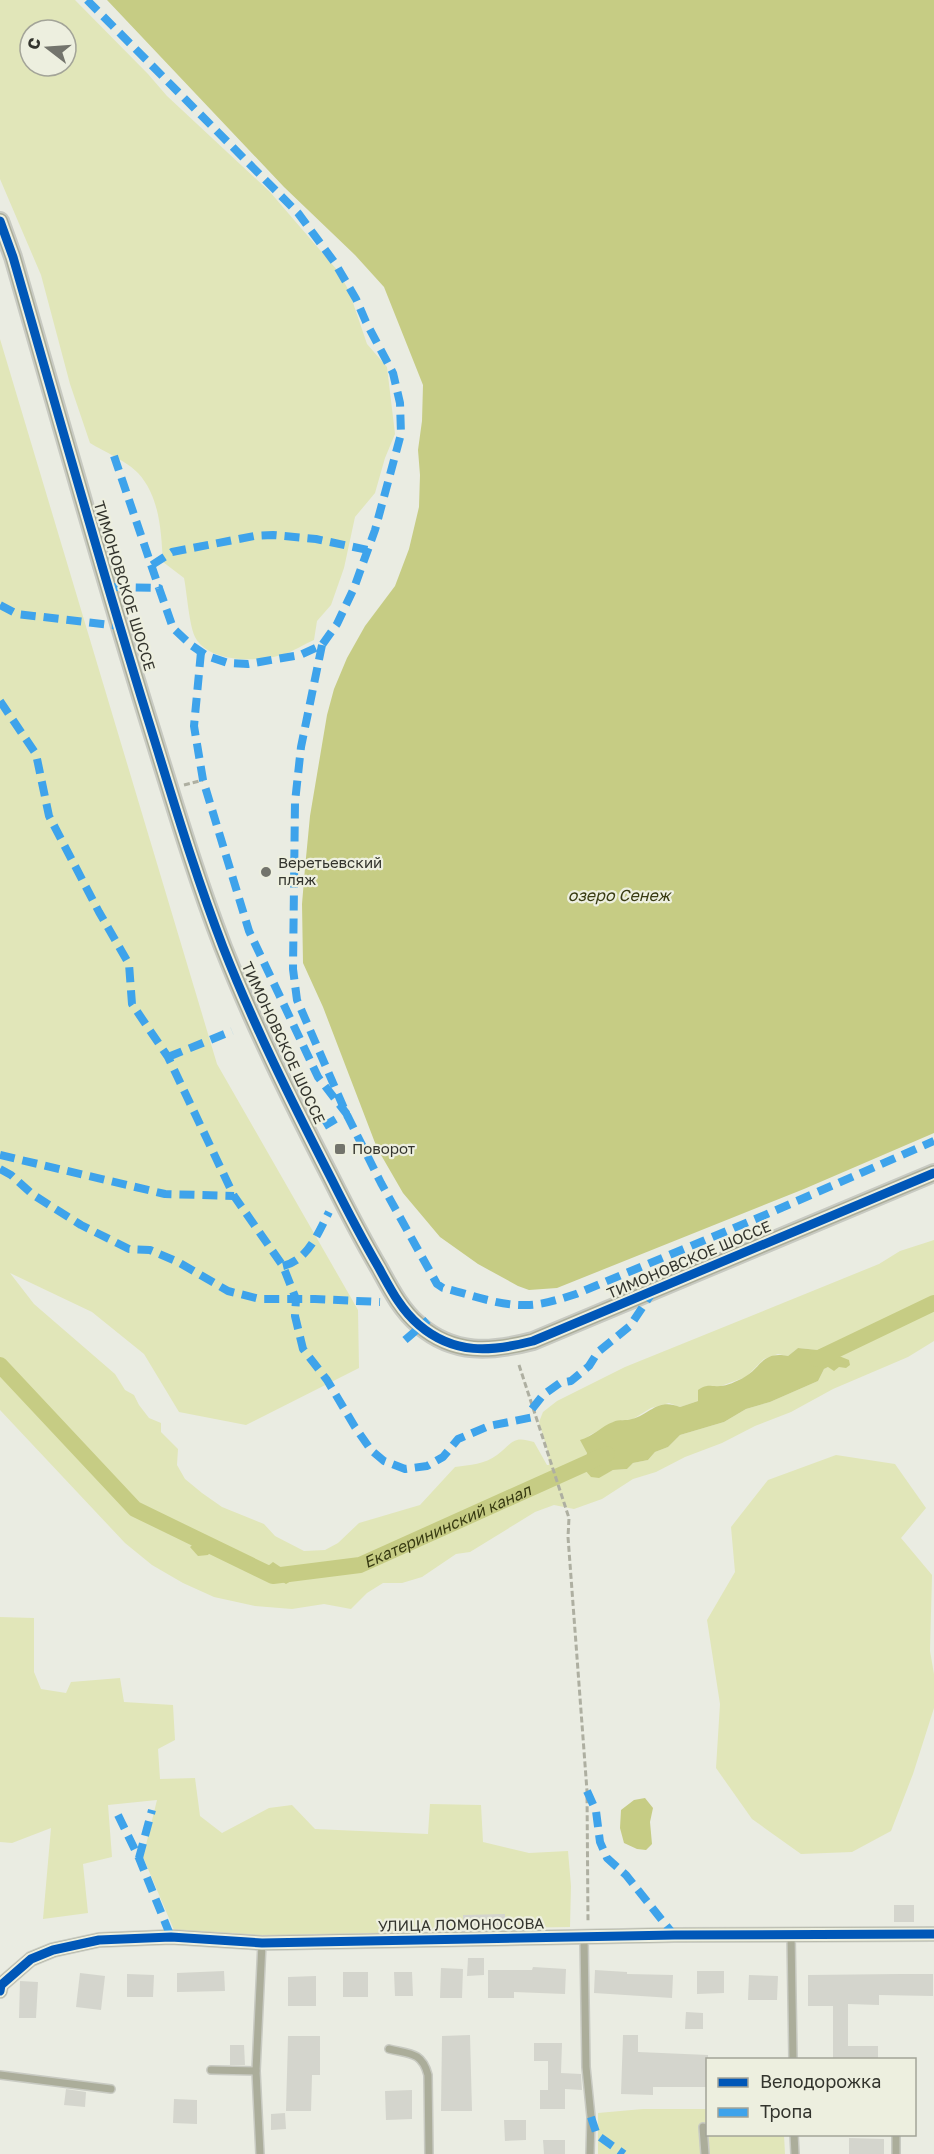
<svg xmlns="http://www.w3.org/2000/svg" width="934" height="2154" font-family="'Golos Text',sans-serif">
<rect width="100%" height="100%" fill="#eaece2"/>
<g fill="#e1e6b9" fill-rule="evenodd">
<path d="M0,0h75l73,74 19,22 103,96 68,79 11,20 18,53 20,23 8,67 -10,24 -10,35 -20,24 -11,51 -13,37 -14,16 -3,19c-10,4 -20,11 -29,14 -25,8 -76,10 -90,-17 -6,-13 -8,-44 -11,-59l-21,-16c-2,-31 -3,-65 -25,-89 -10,-11 -35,-22 -48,-30l-20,-59 -29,-109 -41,-96zM30,30h36v36h-36z"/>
<path d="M0,339l217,725 141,246 1,58 -113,57 -67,-13 -35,-58 -52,-42 -82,-39 24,31 81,70 10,16 9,5 5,10 10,13 12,5v9l17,17 -1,16 8,14 17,14 20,14 42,17 11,12 29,15 21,-1 13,-7 21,-20 61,-18 35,-38c15,-2 30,-3 42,-12 16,-12 15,-20 37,-13l13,23h2l-1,-13 -9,-30 4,-10 14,-11 68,-34 254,-103 21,-13 34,-11v101l-26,16 -75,32 -42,23 -36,14 -33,17 -37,14 -29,15 -23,7 -31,20 -28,10 -20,-4 -19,7 -65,40 -14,2 -34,23 -20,6h-19l-16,10 -16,16 -27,-5 -32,5 -37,-3 -41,-9 -31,-14 -31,-18 -27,-22 -125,-133zM798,1348l20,2 10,17 -4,2 -6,12 -48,21 -24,7 -22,13 -44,13 -12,12 -13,5 -7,8 -15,3 -6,6 -14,1 -14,7 -14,-16 2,-8 -4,-10 7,-8 12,-6 11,-7 20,-3 18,-11 18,-5 11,4 18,-6 23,-15 25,-9 18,-18 14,-5 10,2z"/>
<polygon points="836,1455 895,1464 926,1508 901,1538 932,1575 930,1651 934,1674 934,1708 913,1774 891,1831 852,1852 801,1854 752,1819 716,1768 720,1704 707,1620 735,1572 731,1527 768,1480"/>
<polygon points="0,1617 34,1618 34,1672 41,1689 66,1693 71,1682 120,1678 124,1702 173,1705 175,1740 158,1749 160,1779 195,1778 200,1816 222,1833 269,1808 292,1805 315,1829 428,1834 430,1804 481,1805 483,1842 529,1853 568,1851 571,1886 570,1927 431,1929 349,1936 258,1937 174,1930 143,1857 157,1800 108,1805 112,1857 83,1864 88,1913 43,1919 51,1828 12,1843 0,1842"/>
<polygon points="643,2109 707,2109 708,2134 784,2135 785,2154 598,2154 598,2113"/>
</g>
<g fill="#c6cc84">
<polygon points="107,0 934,0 934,1133 804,1189 557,1288 529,1290 518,1286 478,1264 440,1237 403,1193 377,1148 323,1007 303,963 302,904 305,868 310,816 327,715 334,689 347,658 365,626 395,586 409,549 419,507 420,475 418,450 422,421 423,385 384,287 355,255 284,187"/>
<path d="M825,1347l15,5 -1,4 10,4 1,5 -4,3 -7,-1 -5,4 -6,-4 -4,2 -6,12 -48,21 -24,7 -22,13 -44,13 -12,12 -13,5 -7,8 -15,3 -6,6 -14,1 -14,8 -8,-1 -6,-7 2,-5 -2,-4 2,-8 -7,-13c12,-3 22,-14 33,-18 6,-3 13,-1 19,-3 19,-5 25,-21 48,-12l18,-6v-11c11,-7 11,-3 22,-4 7,0 17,-5 23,-8 19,-10 18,-27 45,-22l10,-8 20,2z"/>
<polygon points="198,1540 206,1541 212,1550 208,1555 198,1556 190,1547"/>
<polygon points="259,1562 268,1566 273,1562 282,1568 293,1568 296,1578 286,1584 272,1575 261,1577 254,1573 253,1567"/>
<polygon points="645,1798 653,1808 650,1822 652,1844 646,1850 637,1849 624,1843 620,1828 621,1810 634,1800"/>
</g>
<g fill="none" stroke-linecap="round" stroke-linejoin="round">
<g stroke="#c6cc84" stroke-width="16">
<polyline points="817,1359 934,1303"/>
<path id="s1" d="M0,1365l135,144 138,67 87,-11 247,-111"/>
</g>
</g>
<g fill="#d4d5cd">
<rect x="894" y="1905" width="20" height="17"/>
<polygon points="505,1914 505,1928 463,1929 463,1915"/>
<polygon points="468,1958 484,1958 484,1975 467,1976"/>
<polygon points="533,1967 566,1969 565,1994 514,1992 514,1998 488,1998 488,1970 532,1970"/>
<polygon points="441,1968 463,1969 462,1998 440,1998"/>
<polygon points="595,1970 627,1972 627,1974 673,1975 672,1998 594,1993"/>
<polygon points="224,1971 225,1991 177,1992 177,1973"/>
<polygon points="697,1971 724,1971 724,1993 697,1994"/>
<rect x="343" y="1972" width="25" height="25"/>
<polygon points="394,1972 412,1972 413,1996 395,1996"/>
<polygon points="80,1973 105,1976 101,2010 76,2007"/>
<polygon points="127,1974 154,1975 153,1997 127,1997"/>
<polygon points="900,1974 933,1974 933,1996 879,1995 879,2005 848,2004 848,2046 878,2046 878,2060 833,2060 833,2006 808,2006 808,1975"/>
<polygon points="749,1975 778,1976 777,2000 748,2000"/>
<polygon points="316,1976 316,2006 288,2006 288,1977"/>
<polygon points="20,1981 38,1982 36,2018 19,2018"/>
<polygon points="686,2012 703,2013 703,2029 685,2029"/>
<polygon points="470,2035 472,2111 441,2111 442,2036"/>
<polygon points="623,2035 638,2035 638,2052 708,2055 708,2087 653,2087 653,2095 621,2094"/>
<polygon points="288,2036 320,2036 320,2075 312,2075 311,2111 286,2111"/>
<polygon points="534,2043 562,2043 561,2073 581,2074 582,2090 565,2089 565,2109 540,2109 540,2090 548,2090 548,2061 534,2061"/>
<polygon points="230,2045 244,2045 245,2065 230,2065"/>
<polygon points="66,2089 86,2092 85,2107 64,2105"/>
<polygon points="412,2090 412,2119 386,2120 385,2091"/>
<polygon points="174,2099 197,2100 197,2124 173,2123"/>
<polygon points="285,2113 286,2129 271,2130 271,2114"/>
<polygon points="504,2120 526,2120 526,2140 505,2141"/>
<polygon points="849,2138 884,2139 884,2154 849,2154"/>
<polygon points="543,2140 565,2140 565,2154 544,2154"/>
</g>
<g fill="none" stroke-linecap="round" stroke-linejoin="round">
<defs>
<g id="service">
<polyline points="791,1934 793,2060"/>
<polyline points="584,1938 586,2067 591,2117 590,2154"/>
<path d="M389,2049c21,5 33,3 39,26l1,79"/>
<polyline points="211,2070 256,2071"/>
<polyline points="0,2075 111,2089"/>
<polyline points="703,2127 705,2154"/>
<polyline points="794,2134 795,2154"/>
<polyline points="896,2134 896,2154"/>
<polyline points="260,2154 256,2071 262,1943"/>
</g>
<polyline id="minor" points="0,1991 1,1985 31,1959 53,1950 99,1940 171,1937 262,1943 674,1935 934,1934"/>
<path id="tertiary" d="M0,221l13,36c44,153 87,307 134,459 24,77 47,156 76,231 31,79 69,155 108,231 15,30 31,61 48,90 11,20 22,42 40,57 35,30 72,27 114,16l401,-168"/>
</defs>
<use href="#service" stroke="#c8cac2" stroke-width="10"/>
<use href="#minor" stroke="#c8cac2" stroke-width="16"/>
<use href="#tertiary" stroke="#c8cac2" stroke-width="20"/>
<g stroke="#aeafa1" stroke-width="3" stroke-dasharray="6 3" stroke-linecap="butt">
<polyline points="184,785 203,780"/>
<polyline points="519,1365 569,1518 568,1537 587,1791 588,1922"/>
</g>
<use href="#service" stroke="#abad9a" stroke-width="7"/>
<use href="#minor" stroke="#abad9a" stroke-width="14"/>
<use href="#tertiary" stroke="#abad9a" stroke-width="16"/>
<g stroke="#3ea3eb" stroke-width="8" stroke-dasharray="15 8" stroke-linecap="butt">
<polyline points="87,0 298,213 335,263 356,299 366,322 393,373 400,403 401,434 375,530 354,588 337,624 322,645 300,655 248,664 228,663 207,656 191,645 173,628 159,588 109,587"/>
<polyline points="114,456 159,588"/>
<polyline points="152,565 172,552 254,536 273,535 316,539 368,550"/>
<polyline points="0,605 17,614 120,626"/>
<path d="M322,645l-21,102 -6,55 -2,167 4,31 49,113 35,70 56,101 6,4c26,6 56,18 83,17 17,0 34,-6 50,-11l189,-79 169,-74"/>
<polyline points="201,652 194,726 203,780 249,931 318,1077 346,1113 324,1126"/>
<polyline points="0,701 36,754 49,816 99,912 129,964 132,1004 168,1057 234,1196 283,1266 296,1299 295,1316 303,1349 327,1380 355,1427 371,1450 384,1461 405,1469 427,1466 443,1457 458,1439 489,1426 534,1417"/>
<polyline points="168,1057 232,1031"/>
<polyline points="0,1155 165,1194 234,1196"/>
<polyline points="0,1169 11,1175 32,1194 81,1225 129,1249 150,1250 178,1262 228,1291 260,1299 315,1299 380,1302"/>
<path d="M283,1266c25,-6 35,-33 46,-54"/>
<polyline points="405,1340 428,1320"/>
<polyline points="532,1409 543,1395 560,1383 571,1381 589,1366 598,1352 630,1326 652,1293"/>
<polyline points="587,1791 596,1811 600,1842 607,1858 626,1875 674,1935"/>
<polyline points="118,1815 139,1858 171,1937"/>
<polyline points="139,1858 152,1810"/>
<polyline points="591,2117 597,2135 624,2154"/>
</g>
<defs>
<g id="cycleway">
<path d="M0,221l13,36c44,153 87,307 134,459 24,77 47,156 76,231 31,79 69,155 108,231 15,30 31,61 48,90 11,20 22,42 40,57 35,30 72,27 114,16l401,-168"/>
<polyline points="0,1991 1,1985 31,1959 53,1950 99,1940 171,1937 262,1943 674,1935 934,1934"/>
</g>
</defs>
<use href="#cycleway" stroke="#edefdf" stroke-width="13"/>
<use href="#cycleway" stroke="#0057b8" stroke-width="9"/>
</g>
<g fill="#73746c" stroke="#edefdf" stroke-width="2">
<circle cx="266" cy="872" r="6"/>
<rect x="334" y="1143" width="12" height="12" rx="3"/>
</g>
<g text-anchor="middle" stroke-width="4.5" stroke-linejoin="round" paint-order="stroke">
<g font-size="15" fill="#33342d" stroke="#edefdf">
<text transform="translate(124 586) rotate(73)" y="5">ТИМОНОВСКОЕ ШОССЕ</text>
<text transform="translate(283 1043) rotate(65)" y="5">ТИМОНОВСКОЕ ШОССЕ</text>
<text transform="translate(689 1260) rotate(-23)" y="5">ТИМОНОВСКОЕ ШОССЕ</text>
<text transform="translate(461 1925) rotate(-1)" y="5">УЛИЦА ЛОМОНОСОВА</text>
</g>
<g font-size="15" fill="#33342d" stroke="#edefdf" text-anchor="start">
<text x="278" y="868">Веретьевский<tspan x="278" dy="17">пляж</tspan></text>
<text x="352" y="1154">Поворот</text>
</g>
<g font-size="16" font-style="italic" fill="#383b12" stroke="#edefdf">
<text x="619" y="901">озеро Сенеж</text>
<text dy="6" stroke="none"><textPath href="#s1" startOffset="534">Екатерининский канал</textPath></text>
</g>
</g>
<rect x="706" y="2058" width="210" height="78" fill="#edefdf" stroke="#a3a498" stroke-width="1.5"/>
<rect x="718" y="2078" width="30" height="9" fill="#0057b8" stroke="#a3a498" stroke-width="1.5"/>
<text x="760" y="2088" font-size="18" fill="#33342d">Велодорожка</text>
<rect x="718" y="2108" width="30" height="9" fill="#3ea3eb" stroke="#a3a498" stroke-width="1.5"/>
<text x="760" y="2118" font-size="18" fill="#33342d">Тропа</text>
<g transform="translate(48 48) rotate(287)"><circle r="28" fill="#edefdf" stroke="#a3a498" stroke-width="1.5"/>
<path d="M0-4.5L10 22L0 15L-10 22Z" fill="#73746c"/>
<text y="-9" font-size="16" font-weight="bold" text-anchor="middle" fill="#33342d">С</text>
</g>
</svg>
